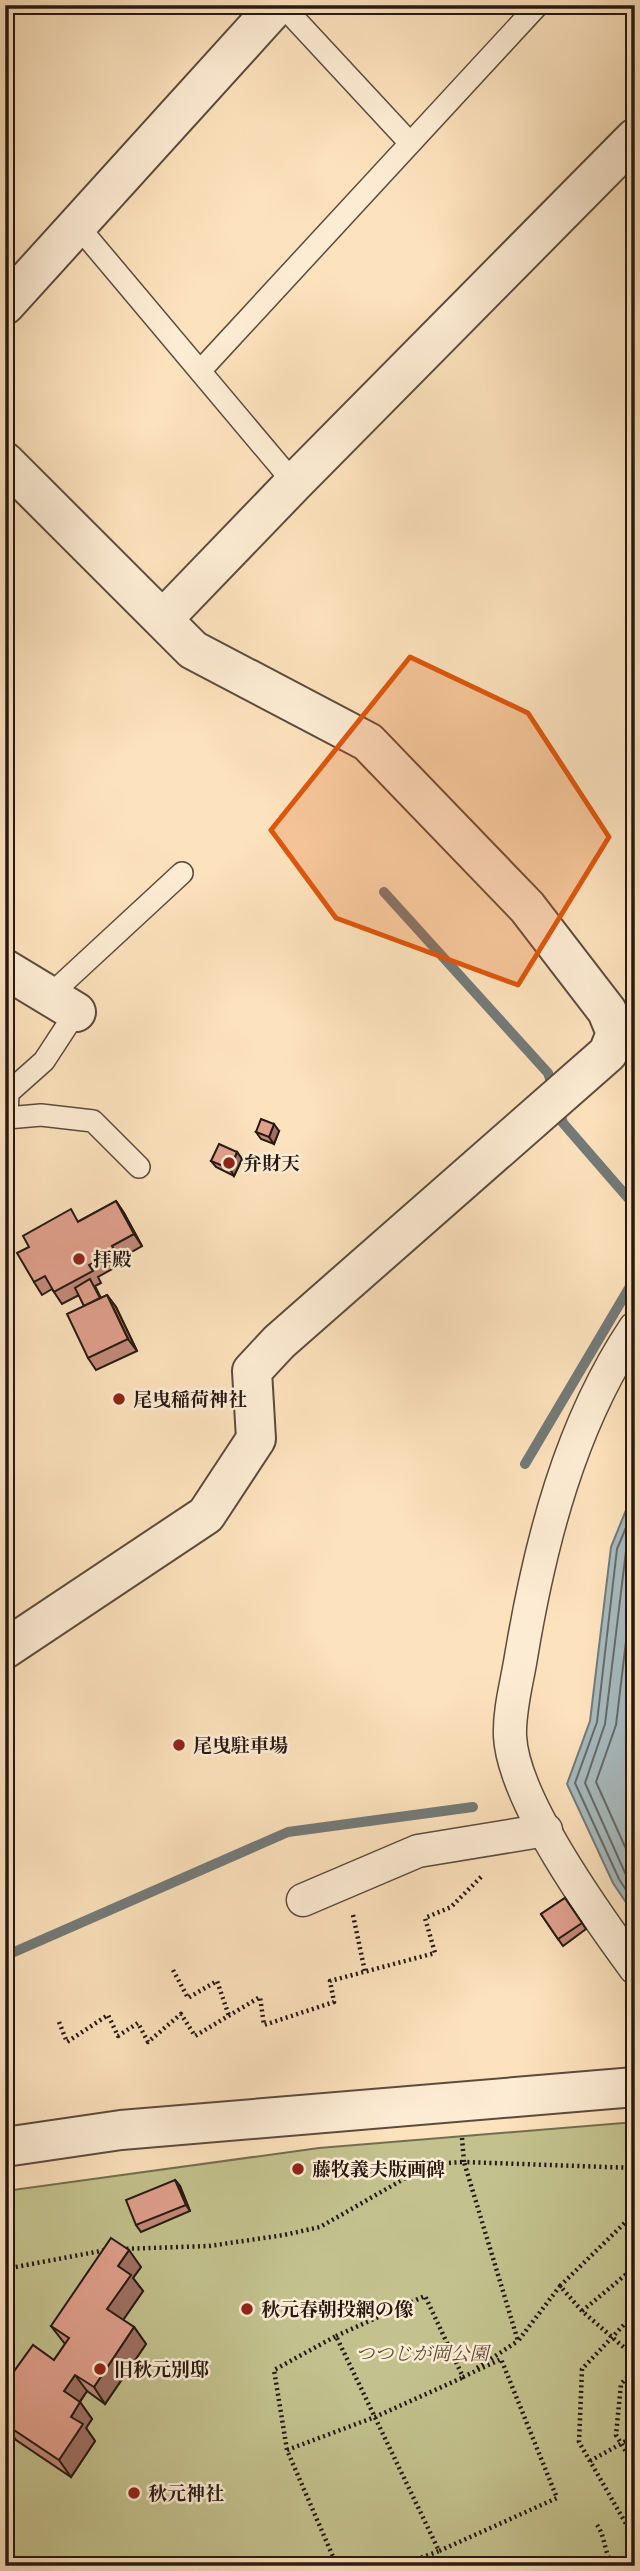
<svg xmlns="http://www.w3.org/2000/svg" width="640" height="2571" font-family="'IM FELL English','Noto Serif JP',serif">
<rect width="100%" height="100%" fill="#fce2bd"/>
<filter id="stains"><feTurbulence type="fractalNoise" baseFrequency=".00286" numOctaves="4"/><feColorMatrix values="0 0 0 0 .2 0 0 0 0 .09 0 0 0 0 .02 0 0 0 .5 -.17"/></filter>
<radialGradient id="worn" r=".72"><stop offset=".6" stop-color="#630" stop-opacity="0"/><stop offset="1" stop-color="#630" stop-opacity=".3"/></radialGradient>
<polygon fill="#c3c28e" stroke="#746e50" stroke-width="2" points="635,2122 635,2566 5,2566 5,2191 319,2148"/>
<polygon fill="#a6babe" stroke="#737a79" stroke-width="2" points="635,1488 635,1916 613,1883 567,1784 590,1721 611,1547"/>
<g fill="none" stroke-linecap="round" stroke-linejoin="round">
<g stroke="#666a68" stroke-width="2">
<polyline points="635,1506 617,1549 597,1722 575,1783 619,1879 635,1904"/>
<polyline points="635,1529 626,1551 605,1724 585,1783 626,1875 635,1888"/>
<polyline points="635,1566 616,1725 596,1782 635,1869"/>
</g>
<g stroke="#737a79" stroke-width="10">
<polyline points="384,892 548,1073 554,1091"/>
<polyline points="558,1107 563,1123 635,1206"/>
<polyline points="525,1464 635,1278"/>
<polyline points="5,1956 288,1832 473,1807"/>
</g>
<defs>
<g id="service">
<polyline points="282,5 410,143"/>
<polyline points="77,225 294,483"/>
<polyline points="200,371 538,5"/>
<polyline points="49,996 182,873"/>
<polyline points="76,1012 44,1061 8,1093 7,1118 41,1115 93,1121 139,1167"/>
</g>
<g id="pedestrian">
<path d="M635,1328c-65,97 -95,215 -114,329 -4,25 -12,53 -11,79 3,64 86,179 125,232"/>
<polyline points="303,1900 418,1851 546,1830"/>
</g>
<g id="minor">
<polyline points="5,305 277,5"/>
<polyline points="5,462 193,650 368,742 527,907 607,1011 616,1033 608,1053 279,1342 252,1371 256,1439 206,1515 5,1649"/>
<polyline points="163,619 294,483 635,138"/>
<polyline points="5,969 76,1012"/>
</g>
<polyline id="tertiary" points="5,2147 121,2130 635,2087"/>
</defs>
<use href="#service" stroke="#5c4b3d" stroke-width="24"/>
<use href="#pedestrian" stroke="#5c4b3d" stroke-width="35"/>
<use href="#minor" stroke="#5c4b3d" stroke-width="42"/>
<use href="#tertiary" stroke="#5c4b3d" stroke-width="42"/>
<g stroke="#261912" stroke-width="4.5" stroke-dasharray="2 3.5" stroke-linecap="butt">
<polyline points="353,1915 365,1972"/>
<polyline points="173,1970 188,1998 217,1981 229,2016"/>
<polyline points="59,2022 67,2042 108,2015 118,2036 138,2023 148,2042 181,2014 195,2036 260,1997 264,2025 334,2002 330,1981 435,1953 425,1918 451,1907 482,1876"/>
<polyline points="462,2138 464,2162 635,2168"/>
<polyline points="121,2249 209,2246 284,2235 320,2227 430,2164 464,2162 518,2341 560,2286 582,2311 635,2357"/>
<polyline points="5,2269 106,2250"/>
<polyline points="560,2286 635,2213"/>
<polyline points="582,2311 635,2267"/>
<polyline points="635,2313 582,2369 579,2442 629,2529 635,2531"/>
<polyline points="336,2336 425,2296 463,2377 501,2359 557,2498 439,2551"/>
<polyline points="477,2368 518,2341"/>
<polyline points="635,2369 621,2384 616,2435 635,2467"/>
<polyline points="287,2450 375,2417 464,2377"/>
<polyline points="590,2461 635,2436"/>
<path d="M597,2525c9,12 7,32 18,41"/>
<polyline points="337,2566 287,2450 274,2370 336,2336 439,2551 399,2566"/>
</g>
<use href="#service" stroke="#fdecd4" stroke-width="21"/>
<use href="#pedestrian" stroke="#fdecd4" stroke-width="32"/>
<use href="#minor" stroke="#fdecd4" stroke-width="38"/>
<use href="#tertiary" stroke="#fdecd4" stroke-width="38"/>
</g>
<g fill="#c28a7a" stroke="#261912" stroke-width="2">
<polygon points="279,1131 274,1144 261,1139 256,1132"/>
<polygon points="237,1152 242,1159 234,1176 216,1167 211,1161"/>
<polygon points="116,1201 124,1213 142,1246 121,1258 123,1263 98,1277 101,1283 95,1286 101,1298 107,1295 116,1307 137,1351 96,1370 88,1358 84,1306 79,1295 62,1304 52,1289 42,1295 34,1282 79,1221"/>
<polygon points="565,1898 586,1929 563,1946 541,1914"/>
<polygon points="175,2180 180,2186 190,2211 141,2232 136,2225"/>
<polygon points="141,2267 133,2278 143,2291 123,2320 134,2327 146,2344 105,2404 87,2391 80,2402 92,2419 86,2428 95,2441 71,2477 16,2440 5,2425 5,2421 8,2416 5,2414 5,2369 12,2374 54,2360 65,2344 51,2326"/>
</g>
<g fill="#9e7063" stroke="#261912" stroke-width="2">
<polygon points="274,1124 279,1131 274,1144 269,1137"/>
<polygon points="237,1152 242,1159 234,1176 230,1169"/>
<polygon points="116,1201 124,1213 142,1246 134,1234"/>
<polygon points="107,1295 116,1307 137,1351 128,1339"/>
<polygon points="175,2180 180,2186 190,2211 186,2205"/>
<polygon points="129,2250 141,2267 133,2278 143,2291 119,2326 107,2309 118,2266"/>
<polygon points="134,2327 146,2344 105,2404 94,2387"/>
<polygon points="75,2375 87,2391 76,2407 64,2391"/>
<polygon points="80,2402 92,2419 86,2428 95,2441 71,2477 59,2460 71,2417"/>
</g>
<g fill="#e1a08e" stroke="#261912" stroke-width="2">
<polygon points="261,1119 274,1124 269,1137 256,1132"/>
<polygon points="219,1144 237,1152 230,1169 211,1161"/>
<polygon points="116,1201 134,1234 112,1246 115,1251 89,1265 93,1271 54,1292 45,1276 34,1282 17,1253 29,1247 23,1236 71,1209 78,1222"/>
<polygon points="90,1279 100,1298 84,1306 75,1288"/>
<polygon points="107,1295 128,1339 88,1358 67,1314"/>
<polygon points="565,1898 582,1923 558,1939 541,1914"/>
<polygon points="175,2180 186,2205 136,2225 126,2200"/>
<polygon points="111,2238 129,2250 118,2266 131,2275 107,2309 134,2327 94,2387 75,2375 64,2391 80,2402 71,2417 83,2424 59,2460 5,2424 5,2421 13,2410 5,2405 5,2369 12,2374 33,2345 54,2360 69,2338 51,2326"/>
</g>
<path fill="#de560c" fill-opacity="0.2" stroke="#de560c" stroke-width="5" stroke-linejoin="round" d="M410,657l118,56 81,124 -91,148 -182,-67 -65,-88z"/>
<g fill="#8f2418" stroke="#fdecd4" stroke-width="2.5">
<circle cx="229" cy="1163" r="7"/>
<circle cx="79" cy="1259" r="7"/>
<circle cx="119" cy="1399" r="7"/>
<circle cx="179" cy="1745" r="7"/>
<circle cx="298" cy="2169" r="7"/>
<circle cx="247" cy="2309" r="7"/>
<circle cx="100" cy="2369" r="7"/>
<circle cx="134" cy="2493" r="7"/>
</g>
<g text-anchor="middle" stroke-width="5" stroke-linejoin="round" paint-order="stroke">
<g font-size="19" font-weight="bold" fill="#261912" stroke="#fdecd4" text-anchor="start">
<text x="243" y="1170">弁財天</text>
<text x="93" y="1266">拝殿</text>
<text x="133" y="1406">尾曳稲荷神社</text>
<text x="193" y="1752">尾曳駐車場</text>
<text x="312" y="2176">藤牧義夫版画碑</text>
<text x="261" y="2316">秋元春朝投網の像</text>
<text x="114" y="2376">旧秋元別邸</text>
<text x="148" y="2500">秋元神社</text>
</g>
<g font-size="19" font-style="italic" fill="#554c37" stroke="#fdecd4">
<text x="422" y="2360">つつじが岡公園</text>
</g>
</g>
<rect width="640" height="2571" fill="none" stroke="#fce2bd" stroke-width="28"/>
<rect x="7" y="7" width="626" height="2557" fill="none" stroke="#261912" stroke-width="3.5"/>
<rect x="14" y="14" width="612" height="2543" fill="none" stroke="#261912" stroke-width="2"/>
<rect width="100%" height="100%" filter="url(#stains)"/>
<rect width="100%" height="100%" fill="url(#worn)"/>
</svg>
